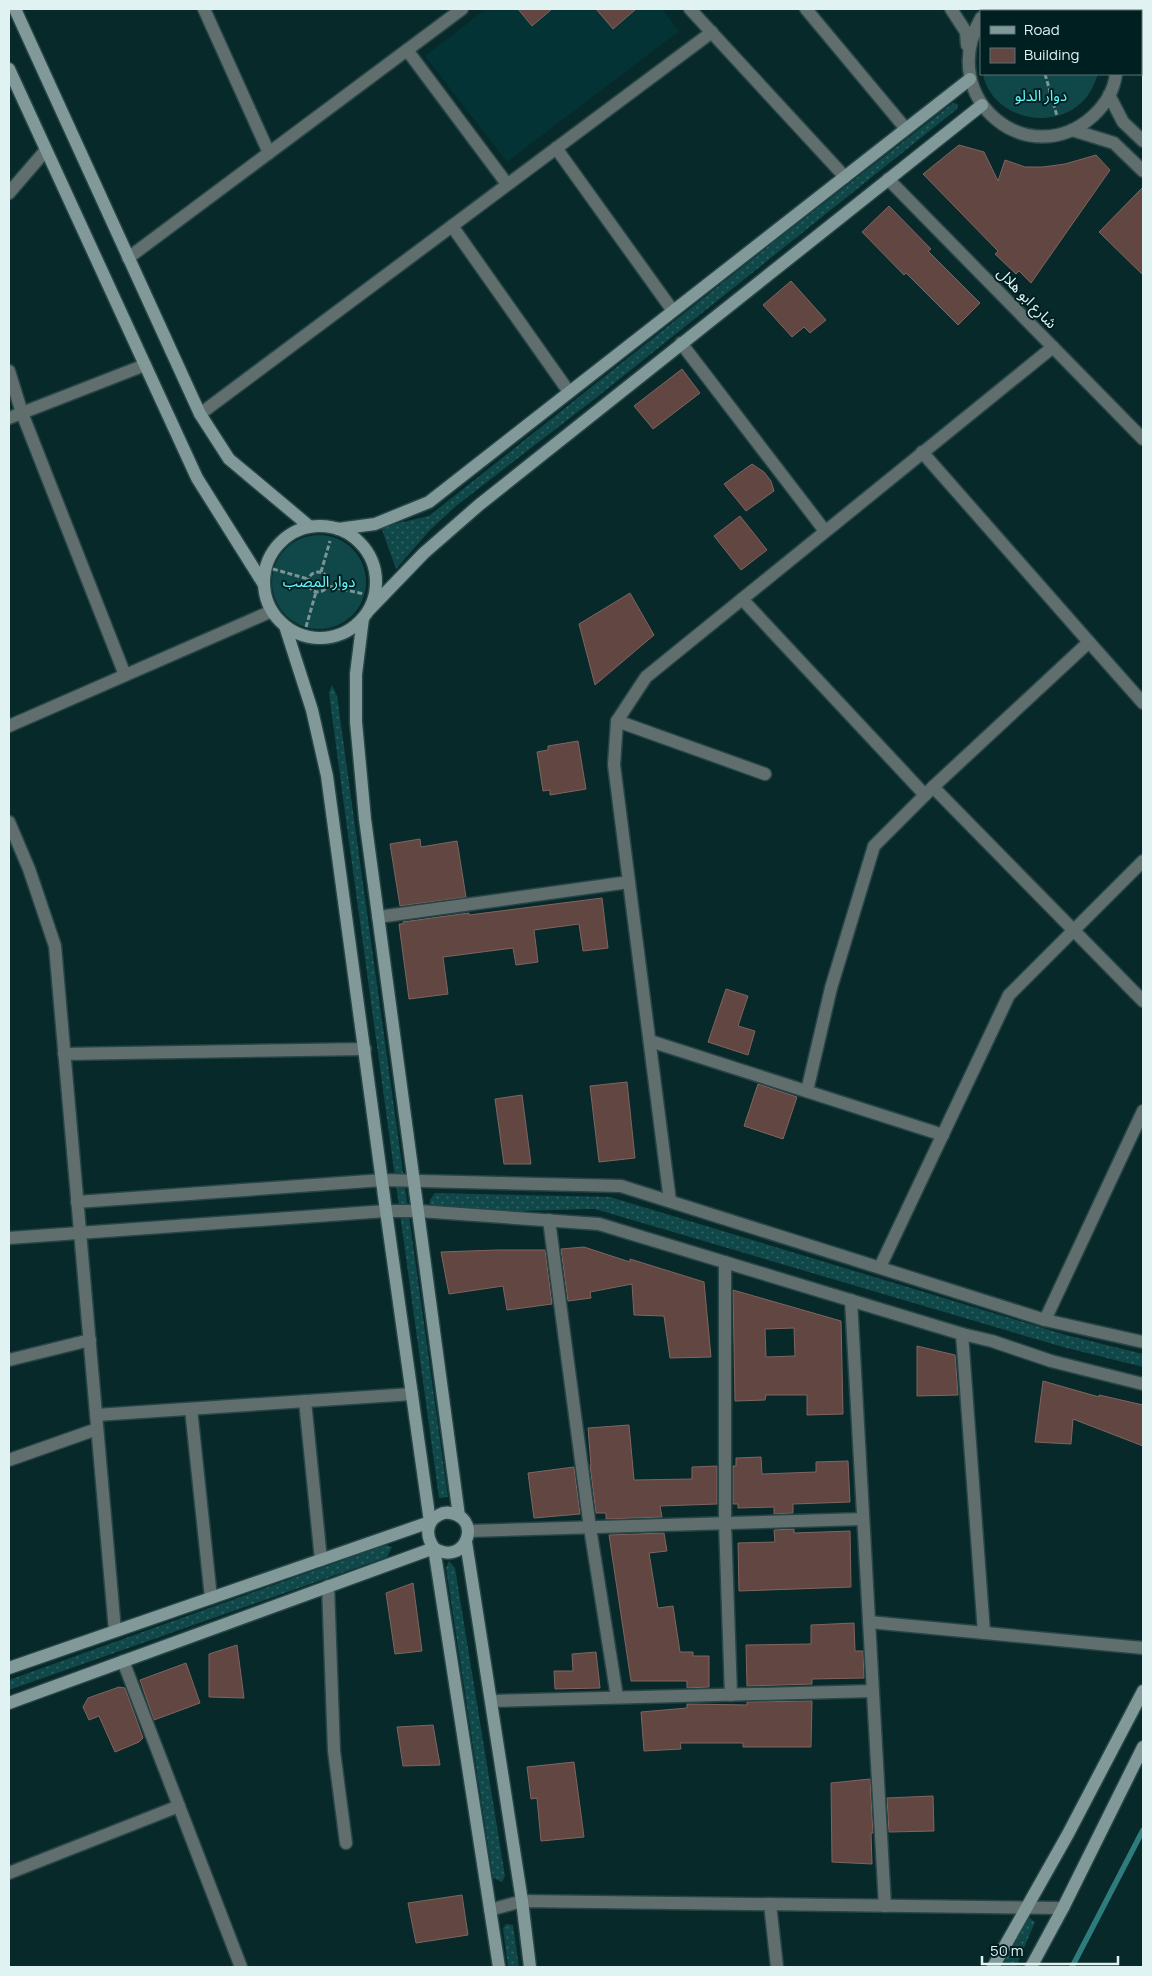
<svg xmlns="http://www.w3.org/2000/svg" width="1152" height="1976" font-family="Manrope,'Noto Sans Arabic',sans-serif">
<defs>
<pattern id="grass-dots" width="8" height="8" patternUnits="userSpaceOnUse" patternTransform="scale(1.25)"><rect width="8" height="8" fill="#104749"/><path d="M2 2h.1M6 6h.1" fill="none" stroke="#326264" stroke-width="1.8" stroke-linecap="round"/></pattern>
</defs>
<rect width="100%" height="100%" fill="#08292a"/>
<polygon fill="#043335" points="486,9 662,9 679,31 507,162 425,56"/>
<g fill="url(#grass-dots)">
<polygon points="953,103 958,104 957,109 592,401 456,506 430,530 396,569 381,527 429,516 765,249"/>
<polygon points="332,685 337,696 448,1497 439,1498 343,798 329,693"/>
<polygon points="435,1193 610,1197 1066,1335 1143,1354 1143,1367 1063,1347 595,1209 436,1213 430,1211 430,1200"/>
<polygon points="385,1545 392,1547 387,1557 9,1690 9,1680"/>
<polygon points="449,1561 455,1568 505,1876 502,1882 493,1878 446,1568"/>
<polygon points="1027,1916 1035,1922 1016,1967 1002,1967"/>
<polygon points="506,1924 513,1925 519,1967 508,1967 503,1928"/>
</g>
<g fill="#104749">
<polygon points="1008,9 1072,9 1075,11 1005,11"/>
<path d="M983,74h115c-4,11 -8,21 -17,29 -31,29 -90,14 -98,-29z"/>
<circle cx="319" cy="582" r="47"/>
</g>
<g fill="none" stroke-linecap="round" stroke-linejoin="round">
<polyline stroke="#2f7c7e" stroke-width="5.5" points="1072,1967 1143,1830"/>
</g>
<g fill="#614642" stroke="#806460" fill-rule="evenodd">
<polygon points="518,9 552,9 532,26"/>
<polygon points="596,9 636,9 613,29"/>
<polygon points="959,145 984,152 998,181 1005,160 1025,167 1043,167 1065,164 1096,155 1110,170 1031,283 1019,271 1016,274 995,254 998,251 923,174"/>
<polygon points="1143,187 1143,275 1099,232"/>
<polygon points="889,206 931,249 928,251 980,303 958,325 906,273 904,275 862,232"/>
<polygon points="791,281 826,320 810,333 804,327 792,337 763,305"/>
<polygon points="682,369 700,393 653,429 634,406"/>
<polygon points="752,464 764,472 771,481 774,491 746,511 724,484"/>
<polygon points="740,516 767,550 741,570 714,536"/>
<polygon points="630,593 654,635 595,685 579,624"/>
<polygon points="578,741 586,789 550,795 550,790 543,791 537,752 548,750 548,746"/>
<polygon points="420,839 421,847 457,841 466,897 400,906 390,844"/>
<polygon points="602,898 608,948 583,951 579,924 534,930 538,962 516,965 513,948 443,957 448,994 409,999 399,924 403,924 403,922 469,913 469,915"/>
<polygon points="726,989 748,996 738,1026 755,1031 748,1055 708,1042"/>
<polygon points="627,1082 635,1158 599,1162 590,1086"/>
<polygon points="758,1084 797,1097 783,1139 744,1126"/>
<polygon points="522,1095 531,1164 504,1164 495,1099"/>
<polygon points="584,1247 630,1262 630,1259 704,1282 711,1357 670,1358 664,1316 634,1315 632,1284 590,1292 591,1298 568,1301 561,1249"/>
<polygon points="497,1250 545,1250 552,1304 507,1310 503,1286 449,1294 441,1252"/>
<path d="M733,1290l108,31 2,93 -36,1v-20h-41l-1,5 -30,1zM794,1328l1,28 -29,1 -1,-28z"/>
<polygon points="917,1346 955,1355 958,1395 917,1396"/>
<polygon points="1043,1381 1099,1397 1099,1395 1143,1405 1143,1446 1073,1419 1071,1444 1035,1442"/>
<polygon points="629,1425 634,1480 692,1479 692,1467 717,1466 717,1504 660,1506 662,1517 606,1519 606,1513 596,1513 590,1465 591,1465 588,1428"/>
<polygon points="761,1457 762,1474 816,1472 816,1462 848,1461 850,1502 793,1504 793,1513 774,1514 774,1507 738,1508 738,1504 733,1504 733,1466 736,1466 736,1458"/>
<polygon points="574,1467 580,1514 534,1518 528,1473"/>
<polygon points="794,1529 794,1533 850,1531 851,1587 739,1591 738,1543 775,1542 774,1530"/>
<polygon points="664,1533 667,1551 649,1553 658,1608 673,1606 680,1652 693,1652 693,1656 709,1656 709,1687 687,1688 687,1681 631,1681 609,1535"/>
<polygon points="413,1583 422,1651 395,1654 386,1593"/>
<polygon points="854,1623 855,1651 863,1651 864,1678 812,1679 812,1684 747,1686 746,1645 811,1644 811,1625"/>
<polygon points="237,1645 244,1698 209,1697 209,1654"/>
<polygon points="596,1652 600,1688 555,1689 554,1671 573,1671 572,1654"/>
<polygon points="186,1663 200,1703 154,1720 140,1680"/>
<polygon points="119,1687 125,1688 143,1738 139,1742 115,1752 99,1716 89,1720 83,1707 88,1698"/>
<polygon points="812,1701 811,1747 743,1747 743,1743 680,1743 681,1749 644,1751 641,1712 687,1708 687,1704 747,1705 747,1702"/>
<polygon points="433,1725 440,1765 403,1766 397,1727"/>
<polygon points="574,1762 584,1837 541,1841 537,1798 531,1799 527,1767"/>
<polygon points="870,1779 873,1833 871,1833 872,1864 832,1862 831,1783"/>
<polygon points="933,1796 934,1831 889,1832 887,1798"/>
<polygon points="462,1895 468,1935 416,1943 408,1903"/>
</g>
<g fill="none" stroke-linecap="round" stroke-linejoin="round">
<defs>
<g id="minor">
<polyline points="204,9 269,153"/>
<polyline points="690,9 845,177"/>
<polyline points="806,9 906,129"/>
<polyline points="407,50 507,184"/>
<polyline points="556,148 673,311"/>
<polyline points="888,179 1143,439"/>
<polyline points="9,193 46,150"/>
<polyline points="452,226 569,392"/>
<polyline points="128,258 462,9"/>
<polyline points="681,343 825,531"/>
<polyline points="9,371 22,413 125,675"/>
<polyline points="200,414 712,32"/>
<polyline points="9,418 145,365"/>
<polyline points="922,452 1089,642"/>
<polyline points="742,599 925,795"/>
<polyline points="617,721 765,774"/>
<polyline points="9,726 272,611"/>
<polyline points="933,787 1143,1001"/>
<polyline points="9,822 29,869 55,946 115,1631"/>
<polyline points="378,917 629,882"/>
<polyline points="650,1041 943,1135"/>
<polyline points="64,1054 365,1049"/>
<polyline points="807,1091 831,988 874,846 933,787 1089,642 1143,703"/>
<polyline points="670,1201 614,765 617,721 646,677 1053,347"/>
<polyline points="77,1202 383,1180 621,1186 1045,1320 1143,1342"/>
<polyline points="549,1220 590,1528 617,1697"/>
<polyline points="9,1238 386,1211 419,1211 599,1224 962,1334 992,1341 1051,1361 1143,1384"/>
<polyline points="725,1262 725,1523 731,1695"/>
<polyline points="880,1267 1009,995 1143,861"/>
<polyline points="851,1300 885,1906"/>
<polyline points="1045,1320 1143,1111"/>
<polyline points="962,1334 984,1633"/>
<polyline points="9,1360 90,1340"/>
<polyline points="305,1401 321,1560"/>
<polyline points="191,1409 211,1598"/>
<polyline points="96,1415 412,1394"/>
<polyline points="9,1460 97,1429"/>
<polyline points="468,1531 863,1519"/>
<polyline points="328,1586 334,1751 346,1843"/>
<polyline points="869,1622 1143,1648"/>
<polyline points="123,1661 241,1967"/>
<polyline points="491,1701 873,1691"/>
<polyline points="9,1873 179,1806"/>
<polyline points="770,1904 777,1967"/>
<polyline points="490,1910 522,1901 1063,1908"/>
</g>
<g id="tertiary">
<polyline points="951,9 966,32 967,45"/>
<polyline points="1096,9 1098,11"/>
<polyline points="987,11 989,9"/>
<path d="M981,18c-46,81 48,156 112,98 12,-11 21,-26 23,-42"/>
<polyline points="1109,95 1123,122 1143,141"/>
<polyline points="1072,130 1114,143 1143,171"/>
</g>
<g id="secondary">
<polyline points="15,9 200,414 229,459 309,526"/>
<polyline points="1141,21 1143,20"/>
<polyline points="1141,56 1143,56"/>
<polyline points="9,69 197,478 263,583"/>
<circle cx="320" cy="582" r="56"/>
<polyline points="338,529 375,524 429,502 970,79"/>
<polyline points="369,610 424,553 479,505 982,105"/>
<polyline points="363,618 356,674 356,722 365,819 459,1516"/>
<polyline points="466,1542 522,1901 530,1967"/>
<polyline points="9,1668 430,1522 386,1211 327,776 312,710 285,626"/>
<path d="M9,1703l425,-155c30,19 48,-26 20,-34 -5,-2 -10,-2 -15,1 -14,7 -13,22 -5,33l65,419"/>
<polyline points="993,1967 1068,1834 1143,1691"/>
<polyline points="1031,1967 1063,1908 1143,1747"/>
</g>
</defs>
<use href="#minor" stroke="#264546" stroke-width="15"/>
<use href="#tertiary" stroke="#264546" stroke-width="15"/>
<use href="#secondary" stroke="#264546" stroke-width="15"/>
<g stroke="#7b9495" stroke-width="3" stroke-dasharray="5 2.5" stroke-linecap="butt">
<polyline points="1027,9 1028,11"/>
<polyline points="1045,74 1057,116"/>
<polyline points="273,569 308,579"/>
<circle cx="318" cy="582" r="10"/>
<polyline points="321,572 330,541"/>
<polyline points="328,586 364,594"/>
<polyline points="306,627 316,592"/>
</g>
<use href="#minor" stroke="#606e6e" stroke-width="12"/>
<use href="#tertiary" stroke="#606e6e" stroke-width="12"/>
<use href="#secondary" stroke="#829999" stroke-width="12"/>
</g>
<g text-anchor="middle" stroke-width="4" stroke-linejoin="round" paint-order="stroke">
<g font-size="15" fill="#68f7fc" stroke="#001f21">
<text x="1041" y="101">دوار الدلو</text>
<text x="319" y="587">دوار المصب</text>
</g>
<g font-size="15" fill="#e0f2f2" stroke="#001f21">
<text transform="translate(1027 298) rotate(46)" y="5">شارع ابو هلال</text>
</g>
</g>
<rect width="1152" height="1976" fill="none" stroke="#e0f2f2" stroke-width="20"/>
<rect x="980" y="10" width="162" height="65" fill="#001f21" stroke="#5a7375"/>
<rect x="990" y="26" width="25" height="8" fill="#829999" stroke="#5a7375"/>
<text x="1024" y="35" font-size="15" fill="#e0f2f2">Road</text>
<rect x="990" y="48" width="25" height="15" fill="#614642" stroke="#5a7375"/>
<text x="1024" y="60" font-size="15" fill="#e0f2f2">Building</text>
<path d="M982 1956v8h136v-8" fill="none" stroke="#e0f2f2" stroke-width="2.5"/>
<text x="990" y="1956" font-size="15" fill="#e0f2f2" stroke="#001f21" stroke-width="4" paint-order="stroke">50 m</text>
</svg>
